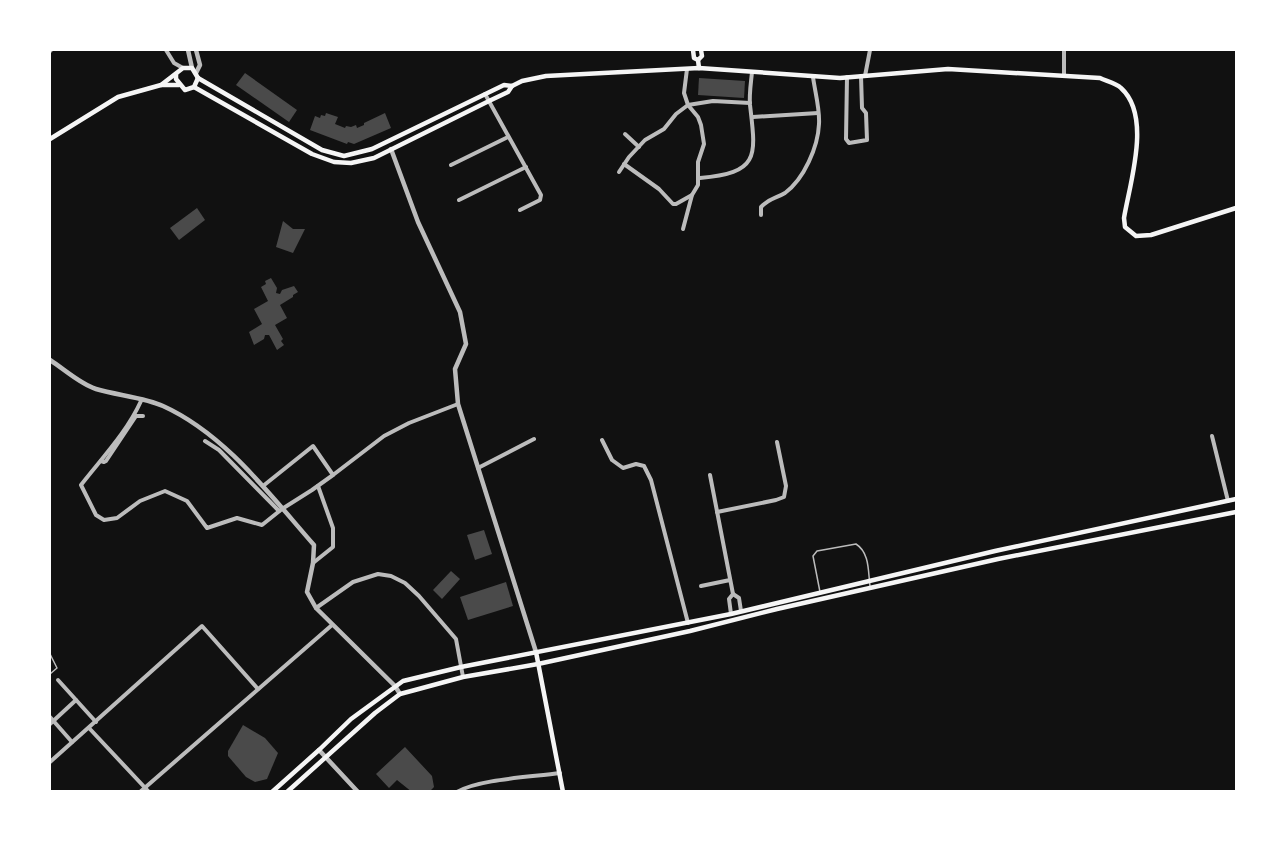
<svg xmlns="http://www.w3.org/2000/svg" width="1286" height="841" font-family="'DM Sans',sans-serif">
<rect width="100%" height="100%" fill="#111"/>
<g fill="#4a4a4a">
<polygon points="245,73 297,110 289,122 236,85"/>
<polygon points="699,78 745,81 744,98 698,95"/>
<polygon points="326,113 338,117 335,124 345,128 346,126 351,127 356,125 357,128 364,125 364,123 385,113 391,128 354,144 348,142 347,144 310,130 315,116 320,118 321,115 325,116"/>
<polygon points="197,208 205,220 179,240 170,228"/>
<polygon points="283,221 293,229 305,229 293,253 276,247"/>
<polygon points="271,278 277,288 276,293 280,294 282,290 294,286 298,292 293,295 293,297 280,305 287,318 275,325 283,339 281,341 284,345 277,350 269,335 265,335 264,339 254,345 249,332 262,324 254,309 268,301 261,287 266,284 265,281"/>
<polygon points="484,530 492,554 475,560 467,535"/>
<polygon points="451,571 460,579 442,599 433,590"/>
<polygon points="506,582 513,606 468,620 460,597"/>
<polygon points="243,725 265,738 278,753 267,779 255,782 246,777 228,756 228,751"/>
<polygon points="405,747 432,776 434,787 429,792 412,792 397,780 389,788 376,774"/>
</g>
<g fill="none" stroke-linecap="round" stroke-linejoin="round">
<g stroke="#bcbcbc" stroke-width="1.5">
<path d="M820,592l-7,-36 4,-5 39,-7c14,9 12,28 14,42"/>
<polyline points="50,654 57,668 50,674"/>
</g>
<g stroke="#bcbcbc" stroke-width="4">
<polyline points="166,50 174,63 183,68"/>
<polyline points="50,51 51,50"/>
<polyline points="865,76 870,50"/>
<polyline points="1064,76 1064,50"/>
<polyline points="847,77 846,139 849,143 867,140 866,113 862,108 861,76"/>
<polyline points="485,94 541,195 540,200 520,210"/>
<polyline points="753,117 818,113"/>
<polyline points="625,134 639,147"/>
<polyline points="624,164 659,189 673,204 676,204 692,195"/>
<polyline points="451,165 508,137"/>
<polyline points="619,172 629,157 645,140 664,129 676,114 688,105 713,101 750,103"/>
<path d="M700,178c60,-5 56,-22 50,-73 -1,-11 1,-22 2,-33"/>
<polyline points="459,200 526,167"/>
<path d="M761,215v-8c10,-10 14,-8 24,-14 19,-14 33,-46 34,-69 1,-15 -4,-32 -6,-47"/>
<polyline points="683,229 692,195 698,185 698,162 704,144 701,125 698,117 688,105 684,93 687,69"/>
<path d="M141,401c-14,31 -39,57 -60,84l15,30 8,5 13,-2 23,-17 25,-10 22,10 20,27 30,-10 25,7 20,-16 30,-19 21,-15"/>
<polyline points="1212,436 1228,501"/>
<polyline points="602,440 612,460 623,468 636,464 644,466 651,480 688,623"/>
<polyline points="205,441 219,450 279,511"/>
<polyline points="101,461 104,462 106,461 136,416 143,416"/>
<polyline points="478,468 534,439"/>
<polyline points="710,475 733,594 729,599 731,614"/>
<polyline points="263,486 313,446 333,475 384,436 409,423 458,404"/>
<polyline points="717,512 776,500 784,497 786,486 777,442"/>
<polyline points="313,563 333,547 333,528 318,486"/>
<polyline points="701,586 730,580"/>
<polyline points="733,594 739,598 741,611"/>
<polyline points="316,608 353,582 378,574 391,576 405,583 419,596 456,639 463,677"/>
<polyline points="58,680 96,722"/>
<polyline points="50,717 72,742"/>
<polyline points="50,724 76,700"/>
<polyline points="89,728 149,792"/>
<polyline points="50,762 202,626 258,689"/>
<polyline points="140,792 332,625"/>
<path d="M457,792c21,-13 76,-15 103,-19"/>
</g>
<g stroke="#bcbcbc" stroke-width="4.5">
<polyline points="188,50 192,68"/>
<polyline points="196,50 200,65 196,73"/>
<polyline points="391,149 418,222 460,312 466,344 455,369 458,404 536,652"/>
<path d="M50,360c14,9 30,24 46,29 20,6 50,9 67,17 62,28 107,89 151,139l-1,18 -6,29 9,16 79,78 5,8"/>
<polyline points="319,750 358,792"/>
</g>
<g stroke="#f5f5f5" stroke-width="4.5">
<polyline points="693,50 694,58 698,60 699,68"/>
<polyline points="698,60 702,56 701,50"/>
<polyline points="176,74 176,79 185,90 194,87 198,78"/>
<polyline points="198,78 322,150 344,156 372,149 504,85 512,86"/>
<polyline points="161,85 179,85"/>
<path d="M194,87l118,67 22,8 17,1 23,-5 115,-57 19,-9 4,-6 10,-5 24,-5 153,-8 141,10 108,-9 152,9c6,3 16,5 21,10 31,28 9,94 3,130l1,9 11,9 15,-1 85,-27"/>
<polyline points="50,139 118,97 161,85 183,68 192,68 198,78"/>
<polyline points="536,652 563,792"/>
<polyline points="272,792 319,750 351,719 403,681 461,667 731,614 995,551 1236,499"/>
<polyline points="287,792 375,713 400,694 415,690 463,677 538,664 690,631 777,609 998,559 1236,512"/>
</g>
</g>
<rect width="1286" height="841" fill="none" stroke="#ffffff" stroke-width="102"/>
</svg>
